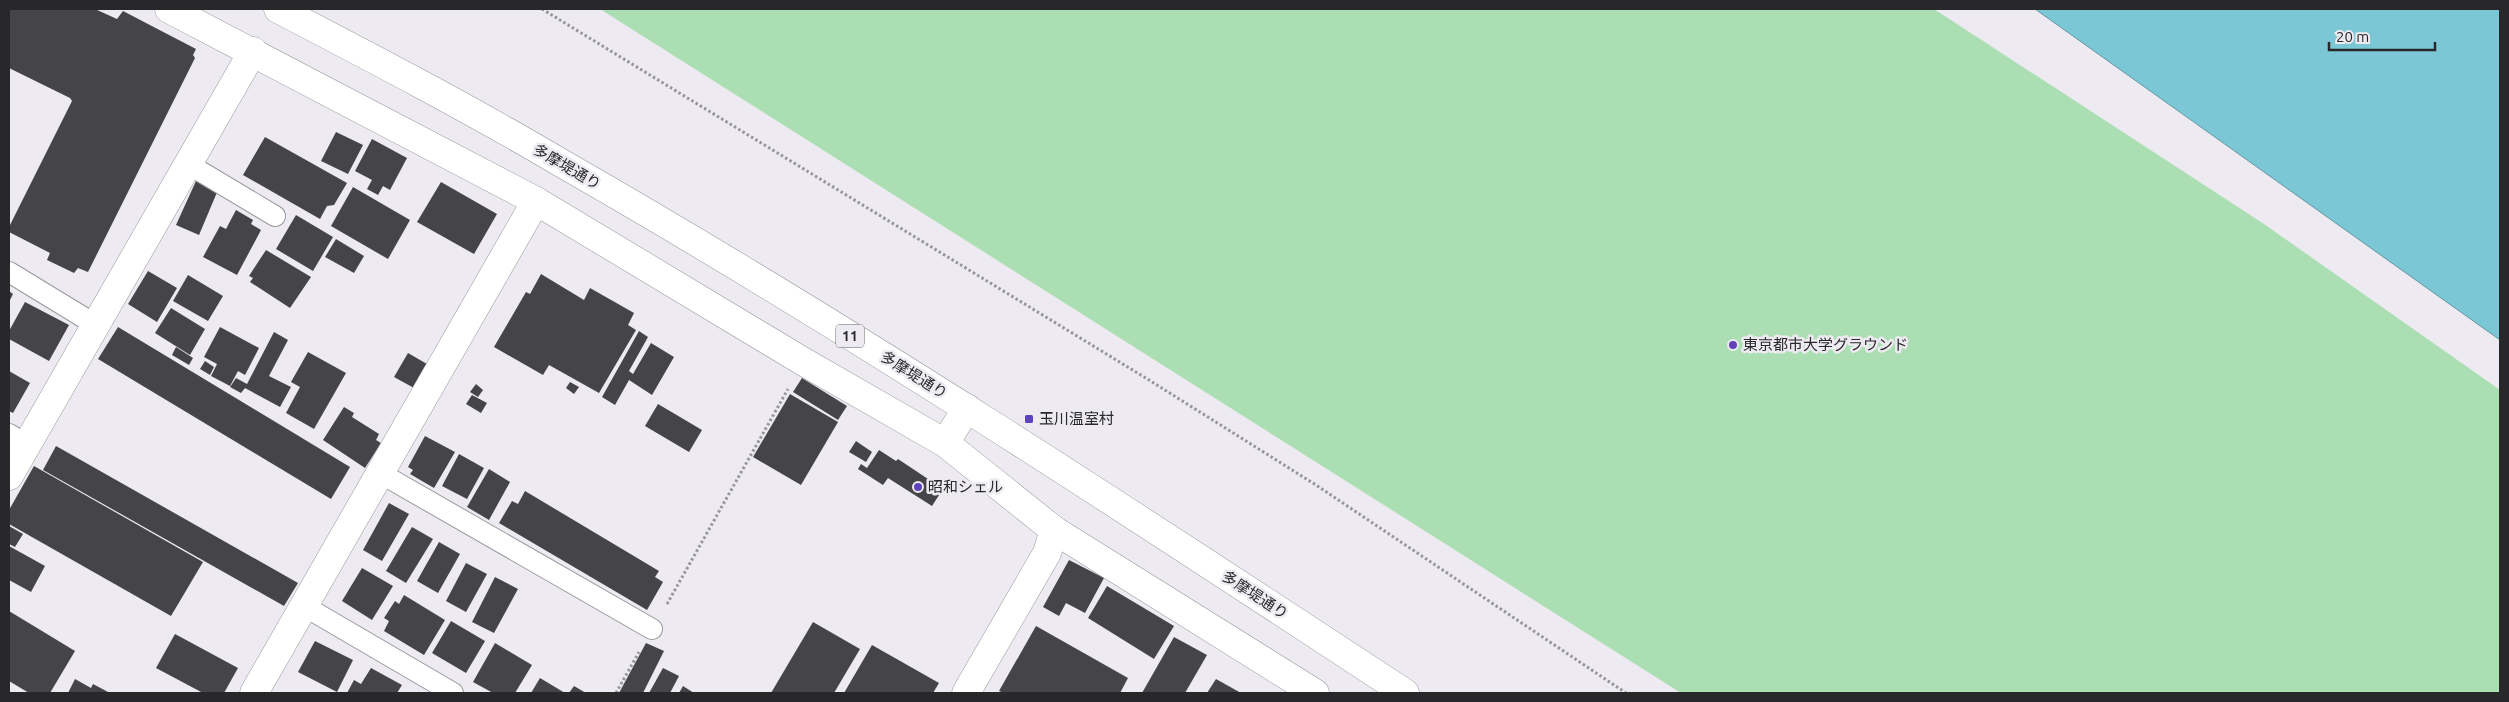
<svg xmlns="http://www.w3.org/2000/svg" width="2509" height="702" font-family="Ubuntu,'Noto Sans JP',sans-serif">
<rect width="100%" height="100%" fill="#edebf1"/>
<polygon fill="#acdeb3" points="600,9 1934,9 2264,224 2500,390 2500,693 1681,693"/>
<polygon fill="#7bc7d5" stroke="#6297a1" points="2035,9 2500,9 2500,340"/>
<g fill="#454448">
<polygon points="9,9 95,9 117,19 123,11 196,49 193,55 195,58 88,272 78,268 74,273 47,260 50,253 9,232 9,227 72,101 70,98 9,68"/>
<polygon points="336,132 363,145 348,174 321,161"/>
<polygon points="265,137 347,183 334,205 327,206 320,219 243,175"/>
<polygon points="372,139 407,158 390,190 383,186 378,195 367,189 372,180 355,171"/>
<polygon points="196,181 218,190 199,235 176,225"/>
<polygon points="441,182 497,214 474,254 417,222"/>
<polygon points="353,187 410,220 388,259 331,226"/>
<polygon points="236,210 253,220 251,224 261,230 237,275 203,257 220,226 226,229"/>
<polygon points="296,215 333,237 313,271 276,249"/>
<polygon points="336,239 364,256 354,273 325,257"/>
<polygon points="266,250 311,277 290,308 250,282 253,278 249,276"/>
<polygon points="148,271 177,288 157,322 128,304"/>
<polygon points="541,274 584,300 590,288 634,313 628,325 636,330 599,393 549,365 543,375 494,347 526,292 530,294"/>
<polygon points="188,275 223,296 208,321 173,301"/>
<polygon points="9,291 13,294 9,302"/>
<polygon points="25,302 69,325 49,361 9,339 9,331"/>
<polygon points="171,308 205,329 190,355 155,333"/>
<polygon points="118,327 350,467 331,499 98,359"/>
<polygon points="220,327 259,348 245,375 238,371 230,386 211,376 217,364 204,357"/>
<polygon points="639,331 648,337 629,371 633,374 651,343 674,357 652,395 629,380 615,405 602,397"/>
<polygon points="274,332 288,340 269,376 291,387 280,407 245,388 241,393 230,387 236,378 247,384"/>
<polygon points="176,347 193,358 189,365 172,355"/>
<polygon points="308,352 346,373 314,429 286,413 300,387 291,382"/>
<polygon points="408,353 427,364 414,388 394,377"/>
<polygon points="205,361 214,367 210,375 200,369"/>
<polygon points="9,371 30,383 13,413 9,411"/>
<polygon points="802,378 847,406 838,420 793,392"/>
<polygon points="570,382 579,387 574,394 566,388"/>
<polygon points="476,384 483,390 478,397 470,392"/>
<polygon points="790,394 838,422 801,485 753,457"/>
<polygon points="472,395 487,403 481,413 466,404"/>
<polygon points="658,404 702,430 689,452 645,426"/>
<polygon points="344,407 354,413 352,417 379,434 376,440 381,443 365,468 323,440"/>
<polygon points="425,436 455,452 434,488 410,474 413,470 408,467"/>
<polygon points="856,441 872,452 866,462 849,452"/>
<polygon points="56,446 298,583 284,606 43,470"/>
<polygon points="879,450 896,461 898,459 943,489 932,506 888,478 883,485 858,469 861,464 867,468"/>
<polygon points="459,454 484,468 467,499 442,486"/>
<polygon points="34,466 203,562 171,616 9,524 9,510"/>
<polygon points="489,469 510,482 489,520 467,507"/>
<polygon points="525,491 659,571 655,577 663,582 647,610 499,523 512,501 518,504"/>
<polygon points="389,503 409,514 382,561 363,550"/>
<polygon points="9,526 23,534 15,547 9,544"/>
<polygon points="412,527 433,539 406,583 386,571"/>
<polygon points="439,542 460,554 438,593 417,581"/>
<polygon points="9,546 45,566 31,592 9,580"/>
<polygon points="1069,560 1104,578 1085,613 1066,603 1059,616 1043,607"/>
<polygon points="466,563 487,574 466,612 446,601"/>
<polygon points="362,568 393,586 372,620 342,601"/>
<polygon points="495,577 518,589 494,633 472,622"/>
<polygon points="1107,586 1174,626 1154,659 1088,618"/>
<polygon points="404,595 445,620 424,655 384,631 389,621 384,618 395,601 399,604"/>
<polygon points="9,611 75,651 50,693 29,693 9,681"/>
<polygon points="451,621 485,641 466,673 432,653"/>
<polygon points="813,622 860,649 834,693 771,693"/>
<polygon points="1036,626 1128,678 1120,693 1004,693 999,691"/>
<polygon points="175,634 238,668 224,693 203,693 156,668"/>
<polygon points="1174,637 1207,655 1185,693 1142,693"/>
<polygon points="315,641 353,660 337,692 298,672"/>
<polygon points="495,643 532,665 515,693 493,693 473,682"/>
<polygon points="646,643 664,651 643,693 619,693"/>
<polygon points="872,645 939,683 933,693 844,693"/>
<polygon points="371,668 402,685 397,693 347,693 354,680 361,684"/>
<polygon points="663,668 679,676 670,693 649,693"/>
<polygon points="540,678 565,693 531,693"/>
<polygon points="75,679 91,688 93,684 110,693 68,693"/>
<polygon points="1216,679 1241,693 1207,693"/>
<polygon points="574,686 586,693 569,693"/>
<polygon points="683,686 694,693 679,693"/>
</g>
<g fill="none" stroke-linecap="round" stroke-linejoin="round">
<defs>
<g id="lane">
<polyline points="188,164 275,216"/>
<polyline points="9,272 96,325"/>
<polyline points="9,434 27,445"/>
<polyline points="380,473 652,629"/>
<polyline points="304,606 453,693"/>
</g>
<g id="street">
<polyline points="169,9 536,201 804,362 945,443 1054,530 1315,693"/>
<polyline points="945,443 967,408"/>
<polyline points="9,476 253,51"/>
<polyline points="254,693 536,201"/>
<polyline points="966,693 1047,553 1054,530"/>
</g>
<path id="primary" d="M278,9c96,50 192,100 285,155 288,165 565,347 842,529"/>
</defs>
<use href="#lane" stroke="#99989d" stroke-width="22"/>
<use href="#street" stroke="#99989d" stroke-width="29"/>
<use href="#primary" stroke="#99989d" stroke-width="29"/>
<g stroke="#969599" stroke-width="3" stroke-dasharray="2.5 2.5" stroke-linecap="butt">
<polyline points="542,9 1149,380 1316,485 1626,693"/>
<polyline points="667,604 788,389"/>
<polyline points="616,693 639,652"/>
</g>
<use href="#lane" stroke="#fff" stroke-width="20"/>
<use href="#street" stroke="#fff" stroke-width="28"/>
<use href="#primary" stroke="#fff" stroke-width="28"/>
</g>
<g fill="#6043bc" stroke="#edebf1" stroke-width="2">
<circle cx="1733" cy="345" r="5"/>
<rect x="1024" y="414" width="10" height="10" rx="2.5"/>
<circle cx="918" cy="487" r="5"/>
</g>
<g text-anchor="middle" stroke-width="5" stroke-linejoin="round" paint-order="stroke">
<rect fill="#edebf1" stroke="#636265" stroke-width="1" x="836" y="324.5" width="28" height="23" rx="4"/>
<g font-size="14" font-weight="bold" fill="#282729">
<text x="850" y="341">11</text>
</g>
<g font-size="15" fill="#282729" stroke="#edebf1">
<text transform="translate(567 167) rotate(30)" y="5">多摩堤通り</text>
<text transform="translate(914 375) rotate(32)" y="5">多摩堤通り</text>
<text transform="translate(1255 595) rotate(33)" y="5">多摩堤通り</text>
</g>
<g font-size="15" fill="#282729" stroke="#edebf1" text-anchor="start">
<text x="1743" y="350">東京都市大学グラウンド</text>
<text x="1039" y="424">玉川温室村</text>
<text x="928" y="492">昭和シェル</text>
</g>
</g>
<rect width="2509" height="702" fill="none" stroke="#282729" stroke-width="20"/>
<path d="M2329 42v8h106v-8" fill="none" stroke="#282729" stroke-width="2.5"/>
<text x="2336" y="42" font-size="15" fill="#282729" stroke="#edebf1" stroke-width="4" paint-order="stroke">20 m</text>
</svg>
